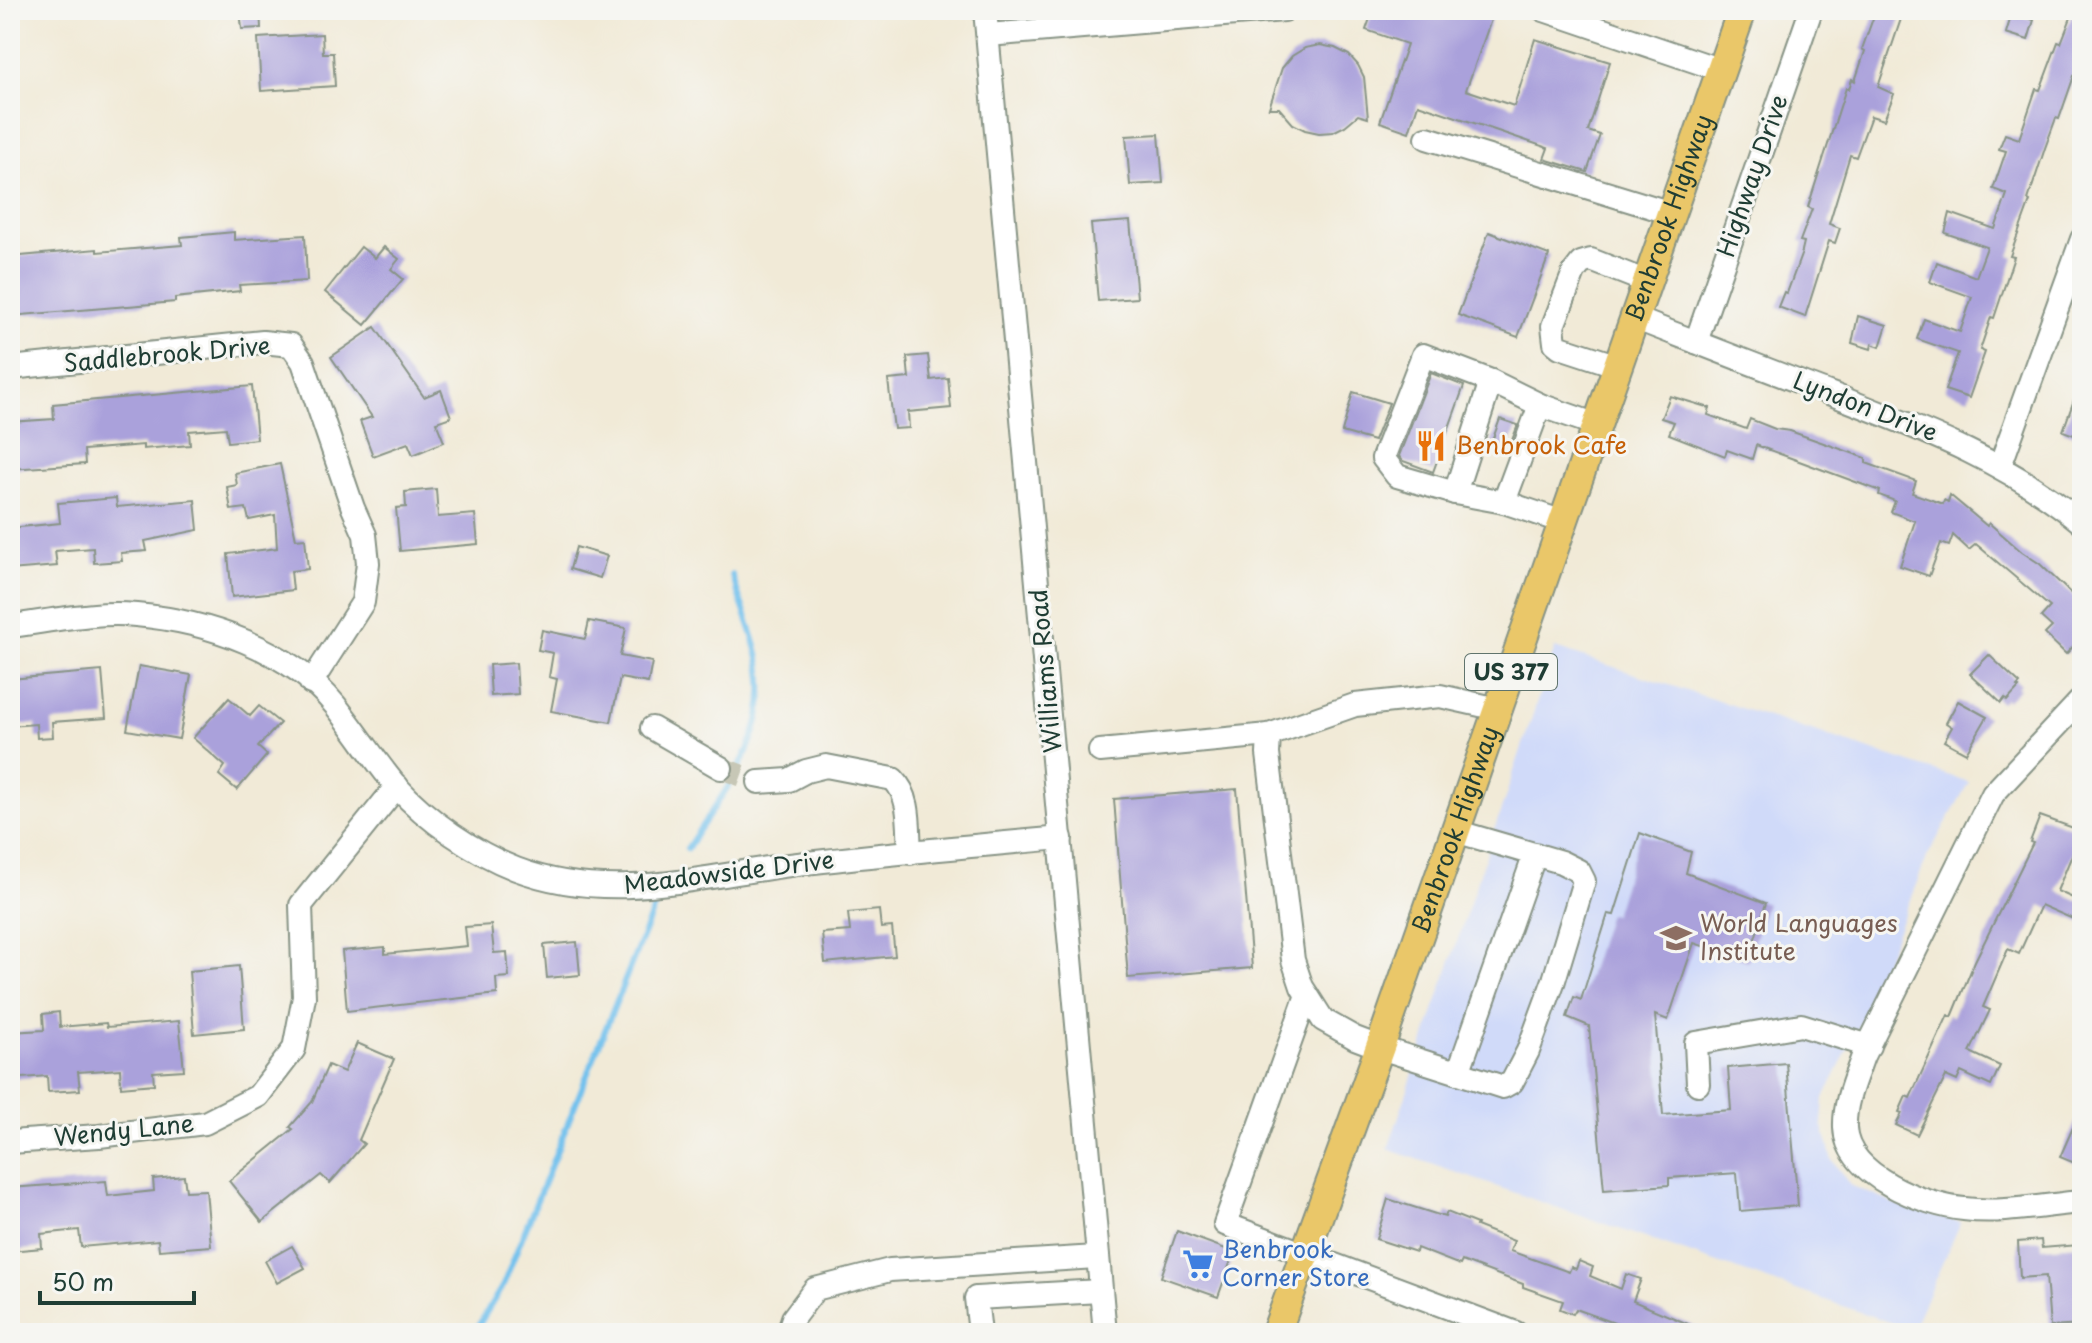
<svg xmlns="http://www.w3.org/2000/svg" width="2092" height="1343" font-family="'Playpen Sans',sans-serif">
<rect width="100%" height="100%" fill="#f6f6f2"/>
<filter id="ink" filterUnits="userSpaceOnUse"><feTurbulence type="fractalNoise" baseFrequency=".0125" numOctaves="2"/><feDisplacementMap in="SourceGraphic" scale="16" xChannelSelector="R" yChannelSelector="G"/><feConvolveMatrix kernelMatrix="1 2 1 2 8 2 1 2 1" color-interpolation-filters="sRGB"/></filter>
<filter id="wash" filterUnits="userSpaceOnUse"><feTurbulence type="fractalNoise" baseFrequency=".006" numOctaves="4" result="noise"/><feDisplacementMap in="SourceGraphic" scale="32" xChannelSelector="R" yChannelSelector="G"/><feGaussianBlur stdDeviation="1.8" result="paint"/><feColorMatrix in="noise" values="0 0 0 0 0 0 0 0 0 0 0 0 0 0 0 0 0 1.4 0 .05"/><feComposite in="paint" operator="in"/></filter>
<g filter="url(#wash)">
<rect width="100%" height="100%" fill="#f1ead7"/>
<polygon fill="#d0daf9" points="1555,648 1969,782 1927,857 1862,1020 1824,1098 1822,1123 1832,1160 1850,1185 1904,1208 1961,1222 1912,1330 1388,1149"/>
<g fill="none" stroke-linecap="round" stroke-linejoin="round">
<g stroke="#72c1ed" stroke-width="6">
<path d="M687,849c34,-55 84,-110 74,-179 -4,-30 -20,-65 -29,-95"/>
<polyline points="474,1333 503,1285 657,900"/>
</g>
</g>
<g id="blocks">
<g fill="#aaa1db">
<polygon points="240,10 260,10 261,28 242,29"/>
<polygon points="1373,10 1472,10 1492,17 1466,90 1514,106 1535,39 1610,62 1588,131 1600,135 1587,172 1544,159 1548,148 1418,104 1409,132 1380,122 1407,44 1366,30"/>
<polygon points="1876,10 1904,10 1878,87 1894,94 1884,120 1871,116 1856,157 1850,155 1829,224 1840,228 1835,243 1829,241 1805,317 1778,307 1784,292 1787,293 1801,255 1804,242 1800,241 1812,209 1808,207 1846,88 1849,89 1852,79 1855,81 1865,51 1862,49"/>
<polygon points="2074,10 2082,10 2082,62 2076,77 2074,76 2059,119 2056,118 2045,148 2028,200 2030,201 2010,256 2014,257 2000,300 1994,318 1991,317 1980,350 1985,352 1969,398 1945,390 1958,353 1917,339 1924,319 1960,332 1972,297 1930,282 1937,262 1976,277 1987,247 1945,233 1950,213 1995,229 2007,194 1993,189 2006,151 1999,149 2005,134 2019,139 2036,89 2040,90 2058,42 2061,43"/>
<polygon points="2012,13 2034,20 2028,40 2006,33"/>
<polygon points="322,34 323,53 333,53 335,86 261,91 258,38"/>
<polygon points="1320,45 1335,48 1349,55 1358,65 1364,77 1368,118 1358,115 1345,126 1333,132 1319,133 1305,130 1293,124 1279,108 1269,108 1282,68 1292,56 1305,48"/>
<polygon points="1159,134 1163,183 1130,185 1126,136"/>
<polygon points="1130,221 1137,298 1098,301 1091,224"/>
<polygon points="234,232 234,240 305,235 307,281 239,285 240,291 175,298 175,302 10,316 10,257 97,249 97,252 182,245 181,237"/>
<polygon points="1489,232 1549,255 1518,337 1458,315"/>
<polygon points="361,247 375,258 384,247 399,259 391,269 403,279 365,325 325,292"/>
<polygon points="1858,316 1887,325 1880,347 1872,344 1871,349 1852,343"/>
<polygon points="375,327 424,397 441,390 451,417 436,422 444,442 413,455 408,443 373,456 360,421 372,417 331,357"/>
<polygon points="928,355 931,380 948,378 951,408 908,412 909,428 894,429 888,380 909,378 907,357"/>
<polygon points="1431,373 1464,386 1433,472 1403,461 1399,456"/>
<polygon points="2080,383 2082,383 2082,438 2063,431"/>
<polygon points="252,386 257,439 228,442 226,428 189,431 190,445 143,449 143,445 84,450 85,464 10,469 10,422 54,419 53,404"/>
<polygon points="1353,392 1389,403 1374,441 1342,432"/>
<polygon points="1670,396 1710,408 1708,415 1746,429 1750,419 1775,429 1790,431 1866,458 1866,463 1916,481 1912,493 1943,504 1944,500 1948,502 1950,495 1987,526 1989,523 2022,552 2040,564 2082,604 2082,637 2066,654 2045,634 2052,627 2041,617 2050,607 1976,544 1969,550 1953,535 1949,546 1941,543 1929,576 1900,566 1915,521 1891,512 1895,501 1879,495 1880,491 1756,445 1752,459 1727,450 1725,456 1669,434 1674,422 1661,418"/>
<polygon points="1500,419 1518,425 1508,450 1491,444"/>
<polygon points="280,464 296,539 305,538 308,569 291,571 293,590 232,597 228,554 277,548 275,515 249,520 246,508 231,510 227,487 237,485 235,473"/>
<polygon points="436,489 438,517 475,514 478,544 400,551 396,508 406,507 405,492"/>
<polygon points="116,498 117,507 195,500 198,530 145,541 147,551 121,553 122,561 94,563 93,548 55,551 57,566 10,570 10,528 60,523 58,503"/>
<polygon points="576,547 607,556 600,578 570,569"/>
<polygon points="589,621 626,628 620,656 652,662 648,683 620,678 611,722 551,711 557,679 549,677 553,653 538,650 542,630 585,639"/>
<polygon points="1989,655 2020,684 2017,687 2019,688 2007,701 2005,698 2001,703 1970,674"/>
<polygon points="516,663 518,694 491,696 489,665"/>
<polygon points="139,666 191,675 179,739 127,730"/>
<polygon points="102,671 106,718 52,722 53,737 37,738 36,724 10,726 10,679"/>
<polygon points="229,698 250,716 259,706 280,723 258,747 267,755 237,790 219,775 225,766 193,738"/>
<polygon points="1958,701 1987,717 1966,753 1944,741 1952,727 1946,723"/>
<polygon points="1237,789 1252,968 1128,978 1114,799"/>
<polygon points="2040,816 2082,831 2057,891 2082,902 2082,923 2041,905 2019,954 2008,949 1983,1007 1990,1010 1970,1052 2000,1066 1991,1086 1961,1072 1957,1081 1946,1076 1917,1135 1896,1125 1902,1113 1899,1112 1906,1096 1910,1098 1948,1015 1952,1017 1975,961 2033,843 2030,842"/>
<polygon points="1640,833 1691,852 1686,873 1766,903 1748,961 1694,943 1668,1020 1655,1015 1663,1115 1731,1110 1728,1068 1786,1063 1798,1206 1740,1211 1737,1173 1669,1178 1669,1185 1604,1190 1589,1026 1567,1017 1574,997 1581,1000 1608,914 1614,915"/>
<polygon points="879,910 881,928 892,927 895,956 825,963 822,933 850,931 848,913"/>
<polygon points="491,925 494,953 507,952 509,977 496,978 497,994 347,1011 342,951 385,947 385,954 467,946 465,927"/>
<polygon points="577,942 580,975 547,978 544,945"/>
<polygon points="239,966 244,1029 194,1034 189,971"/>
<polygon points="59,1012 60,1027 106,1023 107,1027 179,1021 184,1070 153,1072 154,1084 121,1087 120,1069 78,1072 80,1090 48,1092 47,1076 10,1079 10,1032 44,1030 43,1014"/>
<polygon points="357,1043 394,1059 359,1140 364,1144 330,1183 321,1175 262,1222 229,1181 293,1129 290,1127 312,1102 328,1065 344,1072"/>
<polygon points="2082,1107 2082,1166 2060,1157"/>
<polygon points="184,1176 186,1191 206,1190 211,1246 159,1250 158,1240 81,1247 79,1230 41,1234 42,1248 10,1251 10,1188 106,1181 108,1196 154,1191 153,1179"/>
<polygon points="1388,1199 1445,1217 1447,1212 1477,1224 1476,1226 1514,1241 1510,1251 1569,1272 1571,1267 1576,1269 1579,1261 1593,1267 1590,1276 1621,1289 1626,1274 1641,1279 1633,1301 1705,1331 1705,1333 1642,1333 1576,1309 1573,1314 1560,1309 1563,1301 1523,1287 1523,1284 1512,1280 1462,1261 1460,1265 1417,1248 1416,1252 1376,1239"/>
<polygon points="1177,1231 1234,1252 1218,1297 1161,1277"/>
<polygon points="2041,1240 2042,1248 2079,1245 2082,1325 2050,1327 2046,1276 2020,1278 2018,1242"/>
<polygon points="292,1246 305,1268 277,1283 265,1261"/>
</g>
</g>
</g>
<g filter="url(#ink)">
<use href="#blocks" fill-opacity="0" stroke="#889486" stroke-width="2"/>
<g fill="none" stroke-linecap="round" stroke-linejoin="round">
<polyline stroke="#c7c7b6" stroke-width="22" stroke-dasharray="22 11" stroke-linecap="butt" points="721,768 759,782"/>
<defs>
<g id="minor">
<polyline points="985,10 1105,1333"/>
<polyline points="1544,10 1721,70"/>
<polyline points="988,35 1284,10"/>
<polyline points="1427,138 1671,213"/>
<path d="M1634,318c67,26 133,52 200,77 90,35 173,66 248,128"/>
<polyline points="1696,342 1811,10"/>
<polyline points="1618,366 1560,347 1555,343 1553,326 1574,272 1581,263 1591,260 1647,282"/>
<polyline points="10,368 263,342 291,345 303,362 353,508 365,535 368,563 363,602 311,683"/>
<polyline points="2000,466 2082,239"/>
<polyline points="1455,493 1397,476 1383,458 1423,355 1491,381"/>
<polyline points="1504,502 1540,405"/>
<polyline points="1563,522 1504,502 1455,493 1491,381 1540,405 1597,425"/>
<path d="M10,626c41,-5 85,-15 126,-11 71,6 153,34 199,90 22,27 40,56 62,82 31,34 76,65 119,82 92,35 182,8 274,-4 90,-11 181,-19 271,-27"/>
<path d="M2082,699l-89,95 -130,262c-8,23 -19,46 -18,72 2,48 79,77 119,81 38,5 80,-4 118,-7"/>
<polyline points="652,728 721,768"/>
<polyline points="1100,751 1269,735"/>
<path d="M759,782l30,-2 17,-9 20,-5 67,13c19,18 15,49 17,74"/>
<polyline points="1455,831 1561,862 1579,871 1584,881 1554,980 1528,1051 1512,1082 1503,1087 1384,1049 1355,1038 1323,1020 1302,987 1293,960 1268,754 1269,735 1355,705 1440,696 1498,709"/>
<polyline points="1307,995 1225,1224 1516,1333"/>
<polyline points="1458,1073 1535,854"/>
<polyline points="1698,1084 1696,1043 1801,1025 1869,1046"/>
<polyline points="10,1142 99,1136 205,1123 258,1096 294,1049 304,997 301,905 397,786"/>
<polyline points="788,1333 793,1318 815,1289 890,1270 1096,1257"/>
<polyline points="980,1333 976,1298 1100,1291"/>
</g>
<g id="major">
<path id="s1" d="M1276,1333l104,-286 362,-1037"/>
</g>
</defs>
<use href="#minor" stroke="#889486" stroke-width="26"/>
<use href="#major" stroke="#889486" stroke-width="32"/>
<use href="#minor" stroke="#fff" stroke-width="22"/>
<use href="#major" stroke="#eac769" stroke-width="28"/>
</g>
</g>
<defs>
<symbol id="restaurant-bare" viewBox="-9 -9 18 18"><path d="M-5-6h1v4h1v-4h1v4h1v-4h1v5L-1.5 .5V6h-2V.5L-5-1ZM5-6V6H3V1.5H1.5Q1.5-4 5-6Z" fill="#e8710a" stroke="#f6f6f2" stroke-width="2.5" paint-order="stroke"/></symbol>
<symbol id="school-bare" viewBox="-9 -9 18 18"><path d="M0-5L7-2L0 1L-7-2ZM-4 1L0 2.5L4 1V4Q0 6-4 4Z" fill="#8d6e63" stroke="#f6f6f2" stroke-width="2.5" paint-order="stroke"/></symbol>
<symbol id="supermarket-bare" viewBox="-9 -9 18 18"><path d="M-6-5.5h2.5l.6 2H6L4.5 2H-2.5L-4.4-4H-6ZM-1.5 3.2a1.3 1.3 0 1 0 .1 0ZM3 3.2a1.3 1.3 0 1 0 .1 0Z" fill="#3f7fe0" stroke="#f6f6f2" stroke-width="2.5" paint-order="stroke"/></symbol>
</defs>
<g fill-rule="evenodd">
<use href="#restaurant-bare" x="1409" y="424" width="44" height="44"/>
<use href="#school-bare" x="1654" y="916" width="44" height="44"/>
<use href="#supermarket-bare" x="1176" y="1242" width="44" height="44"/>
</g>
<g text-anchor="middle" stroke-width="6" stroke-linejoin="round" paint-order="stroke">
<rect fill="#f6f6f2" stroke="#60746d" stroke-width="2" x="1465" y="654" width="92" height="36" rx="6"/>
<g font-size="22" font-weight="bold" fill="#1f3d34">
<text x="1511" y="680">US 377</text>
</g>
<g font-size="24" fill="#1f3d34" stroke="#f6f6f2">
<text transform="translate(1753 176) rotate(-71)" y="8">Highway Drive</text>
<text dy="8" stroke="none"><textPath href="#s1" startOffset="1182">Benbrook Highway</textPath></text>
<text transform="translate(167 355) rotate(-5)" y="8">Saddlebrook Drive</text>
<text transform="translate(1865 407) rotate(21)" y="8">Lyndon Drive</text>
<text transform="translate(1046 671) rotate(-95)" y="8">Williams Road</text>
<text dy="8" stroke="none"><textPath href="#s1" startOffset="534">Benbrook Highway</textPath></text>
<text transform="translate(729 873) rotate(-7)" y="8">Meadowside Drive</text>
<text transform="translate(124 1131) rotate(-6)" y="8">Wendy Lane</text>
</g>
<g font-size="24" fill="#c56008" stroke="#f6f6f2" text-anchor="start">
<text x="1455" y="454">Benbrook Cafe</text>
</g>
<g font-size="24" fill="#785e54" stroke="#f6f6f2" text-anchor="start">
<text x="1700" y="932">World Languages<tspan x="1700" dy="28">Institute</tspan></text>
</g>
<g font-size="24" fill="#366cbe" stroke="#f6f6f2" text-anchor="start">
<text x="1222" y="1258">Benbrook<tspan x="1222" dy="28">Corner Store</tspan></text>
</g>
</g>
<rect width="2092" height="1343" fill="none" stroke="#f6f6f2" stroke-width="40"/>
<path d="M40 1291v12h154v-12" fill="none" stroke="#1f3d34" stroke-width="4"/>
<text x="52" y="1291" font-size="24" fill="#1f3d34" stroke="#f6f6f2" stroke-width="6" paint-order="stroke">50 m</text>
</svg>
